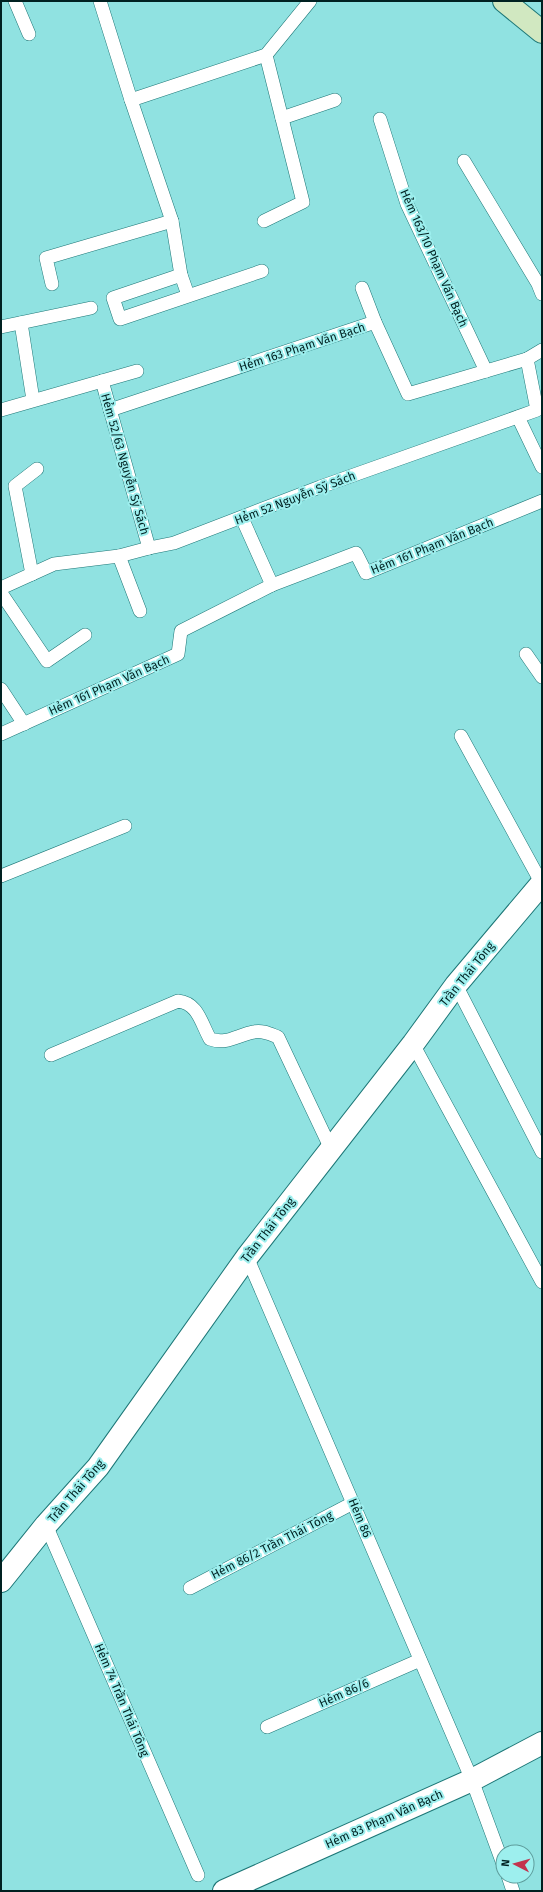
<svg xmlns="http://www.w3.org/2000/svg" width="543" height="1892" font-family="'Fira Sans',sans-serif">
<rect width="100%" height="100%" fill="#90e2e1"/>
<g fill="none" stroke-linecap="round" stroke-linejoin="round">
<defs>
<g id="lane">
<polyline points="15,1 29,34"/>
<polyline points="100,1 131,100 266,55 310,1"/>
<polyline points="131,100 172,221 181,275 188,295"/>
<polyline points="282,118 335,100"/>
<polyline points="380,119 407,204 486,371"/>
<polyline points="464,161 538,284 542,294"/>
<polyline points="264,221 303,202 266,55"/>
<polyline points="181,275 113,298 120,319 262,271"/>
<polyline points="52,284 46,258 172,221"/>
<polyline points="362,288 375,322"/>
<polyline points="21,323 33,400"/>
<polyline points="1,327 91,308"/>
<polyline points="102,381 149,548"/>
<polyline points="1,410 137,371"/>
<polyline points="110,410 375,322 408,394 527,359 542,350"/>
<polyline points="518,417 542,467"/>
<polyline points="242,518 272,585"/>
<polyline points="119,556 140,611"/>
<polyline points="32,574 15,486 37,469"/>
<polyline points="1,588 54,564 119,556 149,548 174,543 320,487 537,410 527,359"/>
<polyline points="1,593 47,661 85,635"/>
<polyline points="526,654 542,677"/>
<polyline points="1,689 24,724"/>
<polyline points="1,734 178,654 181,631 272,585 356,553 366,573 542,501"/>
<polyline points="461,736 542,884"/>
<polyline points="1,876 125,826"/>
<polyline points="456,985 542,1152"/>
<polyline points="413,1044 542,1282"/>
<path d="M51,1055l127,-54c20,2 23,22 32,38 17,6 27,-4 44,-7 8,-2 16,2 24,5l53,112"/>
<polyline points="247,1257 472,1780 503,1864"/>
<polyline points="46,1525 198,1875"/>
<polyline points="190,1588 353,1503"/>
<polyline points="267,1727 420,1660"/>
<polyline points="508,1876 513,1891"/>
</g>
<g id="street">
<polyline points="1,1581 46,1525 98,1467 247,1257 413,1044 456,985 542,883"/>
<polyline points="224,1891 472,1780 542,1743"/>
</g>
<polyline id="secondary" points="504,1 542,32"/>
</defs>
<use href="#lane" stroke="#1d7777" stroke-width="14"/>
<use href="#street" stroke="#1d7777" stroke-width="24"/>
<use href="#secondary" stroke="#1d7777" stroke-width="24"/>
<use href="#lane" stroke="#fff" stroke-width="13"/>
<use href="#street" stroke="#fff" stroke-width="22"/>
<use href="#secondary" stroke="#d1e8c1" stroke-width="22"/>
</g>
<g text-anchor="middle" stroke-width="4" stroke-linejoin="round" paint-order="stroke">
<g font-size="12" fill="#002121" stroke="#9defee">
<text transform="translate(434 258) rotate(66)" y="4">Hẻm 163/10 Phạm Văn Bạch</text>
<text transform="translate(302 347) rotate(-18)" y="4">Hẻm 163 Phạm Văn Bạch</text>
<text transform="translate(125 464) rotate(74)" y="4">Hẻm 52/63 Nguyễn Sỹ Sách</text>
<text transform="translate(295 498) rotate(-21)" y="4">Hẻm 52 Nguyễn Sỹ Sách</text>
<text transform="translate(432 546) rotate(-22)" y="4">Hẻm 161 Phạm Văn Bạch</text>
<text transform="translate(109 685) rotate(-24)" y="4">Hẻm 161 Phạm Văn Bạch</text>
<text transform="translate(467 974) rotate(-51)" y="4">Trần Thái Tông</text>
<text transform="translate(268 1230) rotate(-52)" y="4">Trần Thái Tông</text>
<text transform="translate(76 1491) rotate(-49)" y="4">Trần Thái Tông</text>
<text transform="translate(360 1518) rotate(67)" y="4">Hẻm 86</text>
<text transform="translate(272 1545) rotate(-27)" y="4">Hẻm 86/2 Trần Thái Tông</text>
<text transform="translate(344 1693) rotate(-24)" y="4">Hẻm 86/6</text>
<text transform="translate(122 1700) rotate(67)" y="4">Hẻm 74 Trần Thái Tông</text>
<text transform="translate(384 1819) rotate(-24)" y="4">Hẻm 83 Phạm Văn Bạch</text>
</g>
</g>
<rect width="543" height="1892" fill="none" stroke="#002121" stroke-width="4"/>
<g transform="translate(515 1864) rotate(276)"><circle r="19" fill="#9defee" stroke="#5e9d9c"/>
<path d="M0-3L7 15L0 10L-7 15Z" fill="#c3334e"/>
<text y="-6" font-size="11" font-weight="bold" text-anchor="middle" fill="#002121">N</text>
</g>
</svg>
